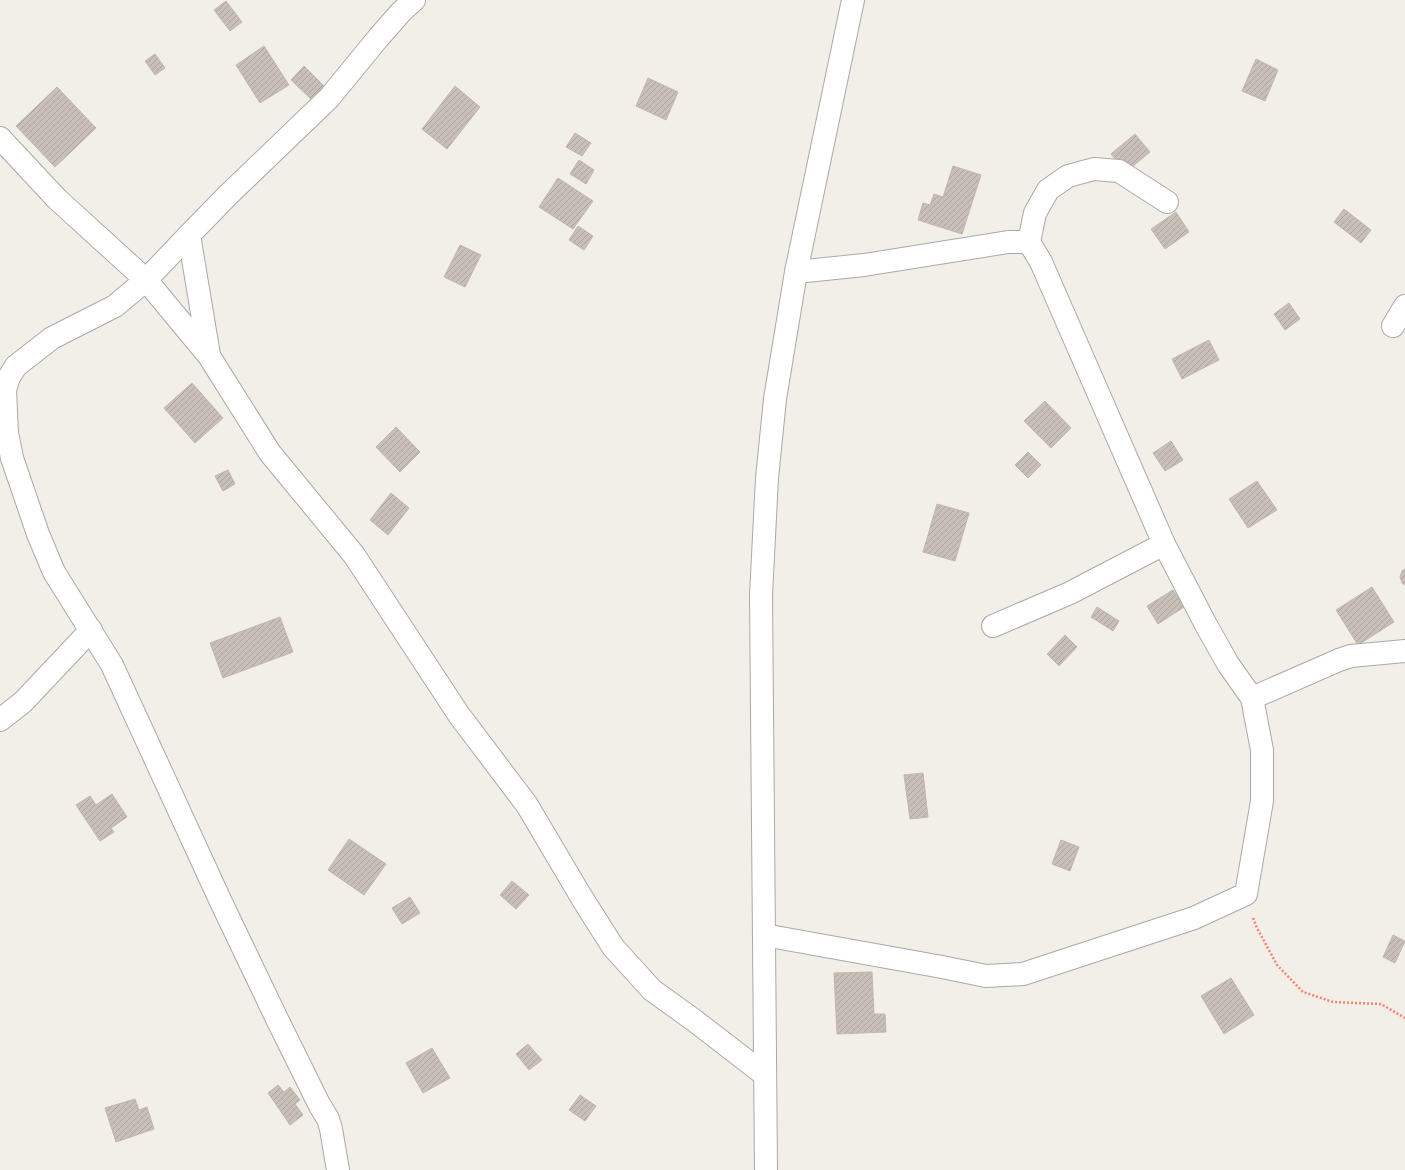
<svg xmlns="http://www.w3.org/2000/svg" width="1405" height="1170" font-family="Commissioner,sans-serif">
<defs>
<pattern id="building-hatch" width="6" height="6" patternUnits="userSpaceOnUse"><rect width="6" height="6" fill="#c7bfb8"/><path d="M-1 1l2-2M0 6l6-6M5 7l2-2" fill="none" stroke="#aba49e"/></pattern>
</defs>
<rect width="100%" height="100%" fill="#f2efe9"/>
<g fill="url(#building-hatch)" stroke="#c4b6ab">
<polygon points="226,1 242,22 230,31 214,10"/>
<polygon points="264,46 289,85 260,103 236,65"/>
<polygon points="155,54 165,68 155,75 145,61"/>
<polygon points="1256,59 1278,70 1265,101 1242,91"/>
<polygon points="304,66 326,88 313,101 291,80"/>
<polygon points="648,78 678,92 666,120 636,106"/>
<polygon points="455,86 480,107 447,149 422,129"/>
<polygon points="57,87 96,128 55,167 16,126"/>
<polygon points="575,133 591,143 582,156 566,147"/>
<polygon points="1135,134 1150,152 1126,172 1111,154"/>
<polygon points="579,160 594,170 586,184 570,174"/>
<polygon points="953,166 981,175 962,234 918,220 923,203 930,205 934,194 943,197"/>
<polygon points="558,178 593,201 573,229 539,207"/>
<polygon points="1344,209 1371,230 1361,243 1334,222"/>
<polygon points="1176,212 1189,232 1165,249 1151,229"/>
<polygon points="578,226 593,236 584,250 569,240"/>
<polygon points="460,245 481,255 465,287 444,277"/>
<polygon points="1289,303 1300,319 1285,330 1274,314"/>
<polygon points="1209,340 1219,360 1182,379 1172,359"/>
<polygon points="192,383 223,418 195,443 164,408"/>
<polygon points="1045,401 1071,428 1051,448 1024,421"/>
<polygon points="396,427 420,452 400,472 376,447"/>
<polygon points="1171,441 1183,460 1165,471 1153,453"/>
<polygon points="1028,452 1041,465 1028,478 1015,465"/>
<polygon points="228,470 235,484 223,491 215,476"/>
<polygon points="1257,481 1277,510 1248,528 1229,499"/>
<polygon points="391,493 409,508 388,535 370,520"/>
<polygon points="937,504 969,513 955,561 923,552"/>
<polygon points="1405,569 1405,585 1402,583 1400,577 1402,571"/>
<polygon points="1372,587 1394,622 1358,645 1336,610"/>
<polygon points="1173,590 1184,607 1158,624 1147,606"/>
<polygon points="1097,607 1119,621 1113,631 1091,617"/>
<polygon points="280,617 293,652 223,678 210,643"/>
<polygon points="1065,635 1077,647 1059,666 1047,654"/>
<polygon points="923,773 928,817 910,819 904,775"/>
<polygon points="112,794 127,817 111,828 114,832 100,841 76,805 90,796 96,805"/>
<polygon points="349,839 386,864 364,895 328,870"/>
<polygon points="1061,840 1079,847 1070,871 1052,864"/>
<polygon points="512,881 529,895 516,909 500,895"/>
<polygon points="410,897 420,913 402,924 392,908"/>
<polygon points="1393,935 1405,941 1395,963 1383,957"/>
<polygon points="872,972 874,1014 885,1014 886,1032 837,1034 834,973"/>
<polygon points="1231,978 1254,1015 1224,1034 1201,996"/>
<polygon points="528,1044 542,1060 529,1070 516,1054"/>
<polygon points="432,1048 450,1078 423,1093 406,1063"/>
<polygon points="278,1085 284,1092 290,1087 300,1100 295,1104 303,1115 290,1125 268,1093"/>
<polygon points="580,1095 596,1106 585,1121 569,1110"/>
<polygon points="135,1099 139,1110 147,1107 154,1129 116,1142 105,1108"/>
</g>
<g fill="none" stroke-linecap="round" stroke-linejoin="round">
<defs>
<g id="minor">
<polyline points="0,138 57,199 146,280 209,356 270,453 354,555 459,715 527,805 582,898 613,947 652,990 695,1021 765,1075"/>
<polyline points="189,235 146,280 115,306 52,338 16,366 9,377 5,390 7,433 12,458 38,534 54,572 112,665 221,902 277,1019 319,1104 328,1119 331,1129 338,1170"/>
<polyline points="1029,242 1035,213 1048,190 1068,176 1094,169 1119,171 1167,202"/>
<polyline points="1393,326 1405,306"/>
<polyline points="209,355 189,235 228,195 329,98 379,37 401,12 414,0"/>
<polyline points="993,626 1070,593 1164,544"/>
<polyline points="1252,698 1339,660 1351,656 1405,651"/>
<polyline points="0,720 23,702 91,630"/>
<polyline points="764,935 942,967 986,976 1023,974 1194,918 1246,894 1262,801 1262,750 1252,698 1228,664 1205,623 1164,544 1041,262 1029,242 1008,242 864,265 796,272"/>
</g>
<polyline id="tertiary" points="766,1170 761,595 767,478 775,399 796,272 853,0"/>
</defs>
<use href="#minor" stroke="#a9a9a9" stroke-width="24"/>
<use href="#tertiary" stroke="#a9a9a9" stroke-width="24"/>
<polyline stroke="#fa8072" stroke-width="2.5" stroke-dasharray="2 2" stroke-linecap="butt" points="1253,918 1257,928 1277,965 1303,992 1333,1002 1381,1004 1405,1018"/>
<use href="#minor" stroke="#fff" stroke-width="22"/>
<use href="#tertiary" stroke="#fff" stroke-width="22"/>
</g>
</svg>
